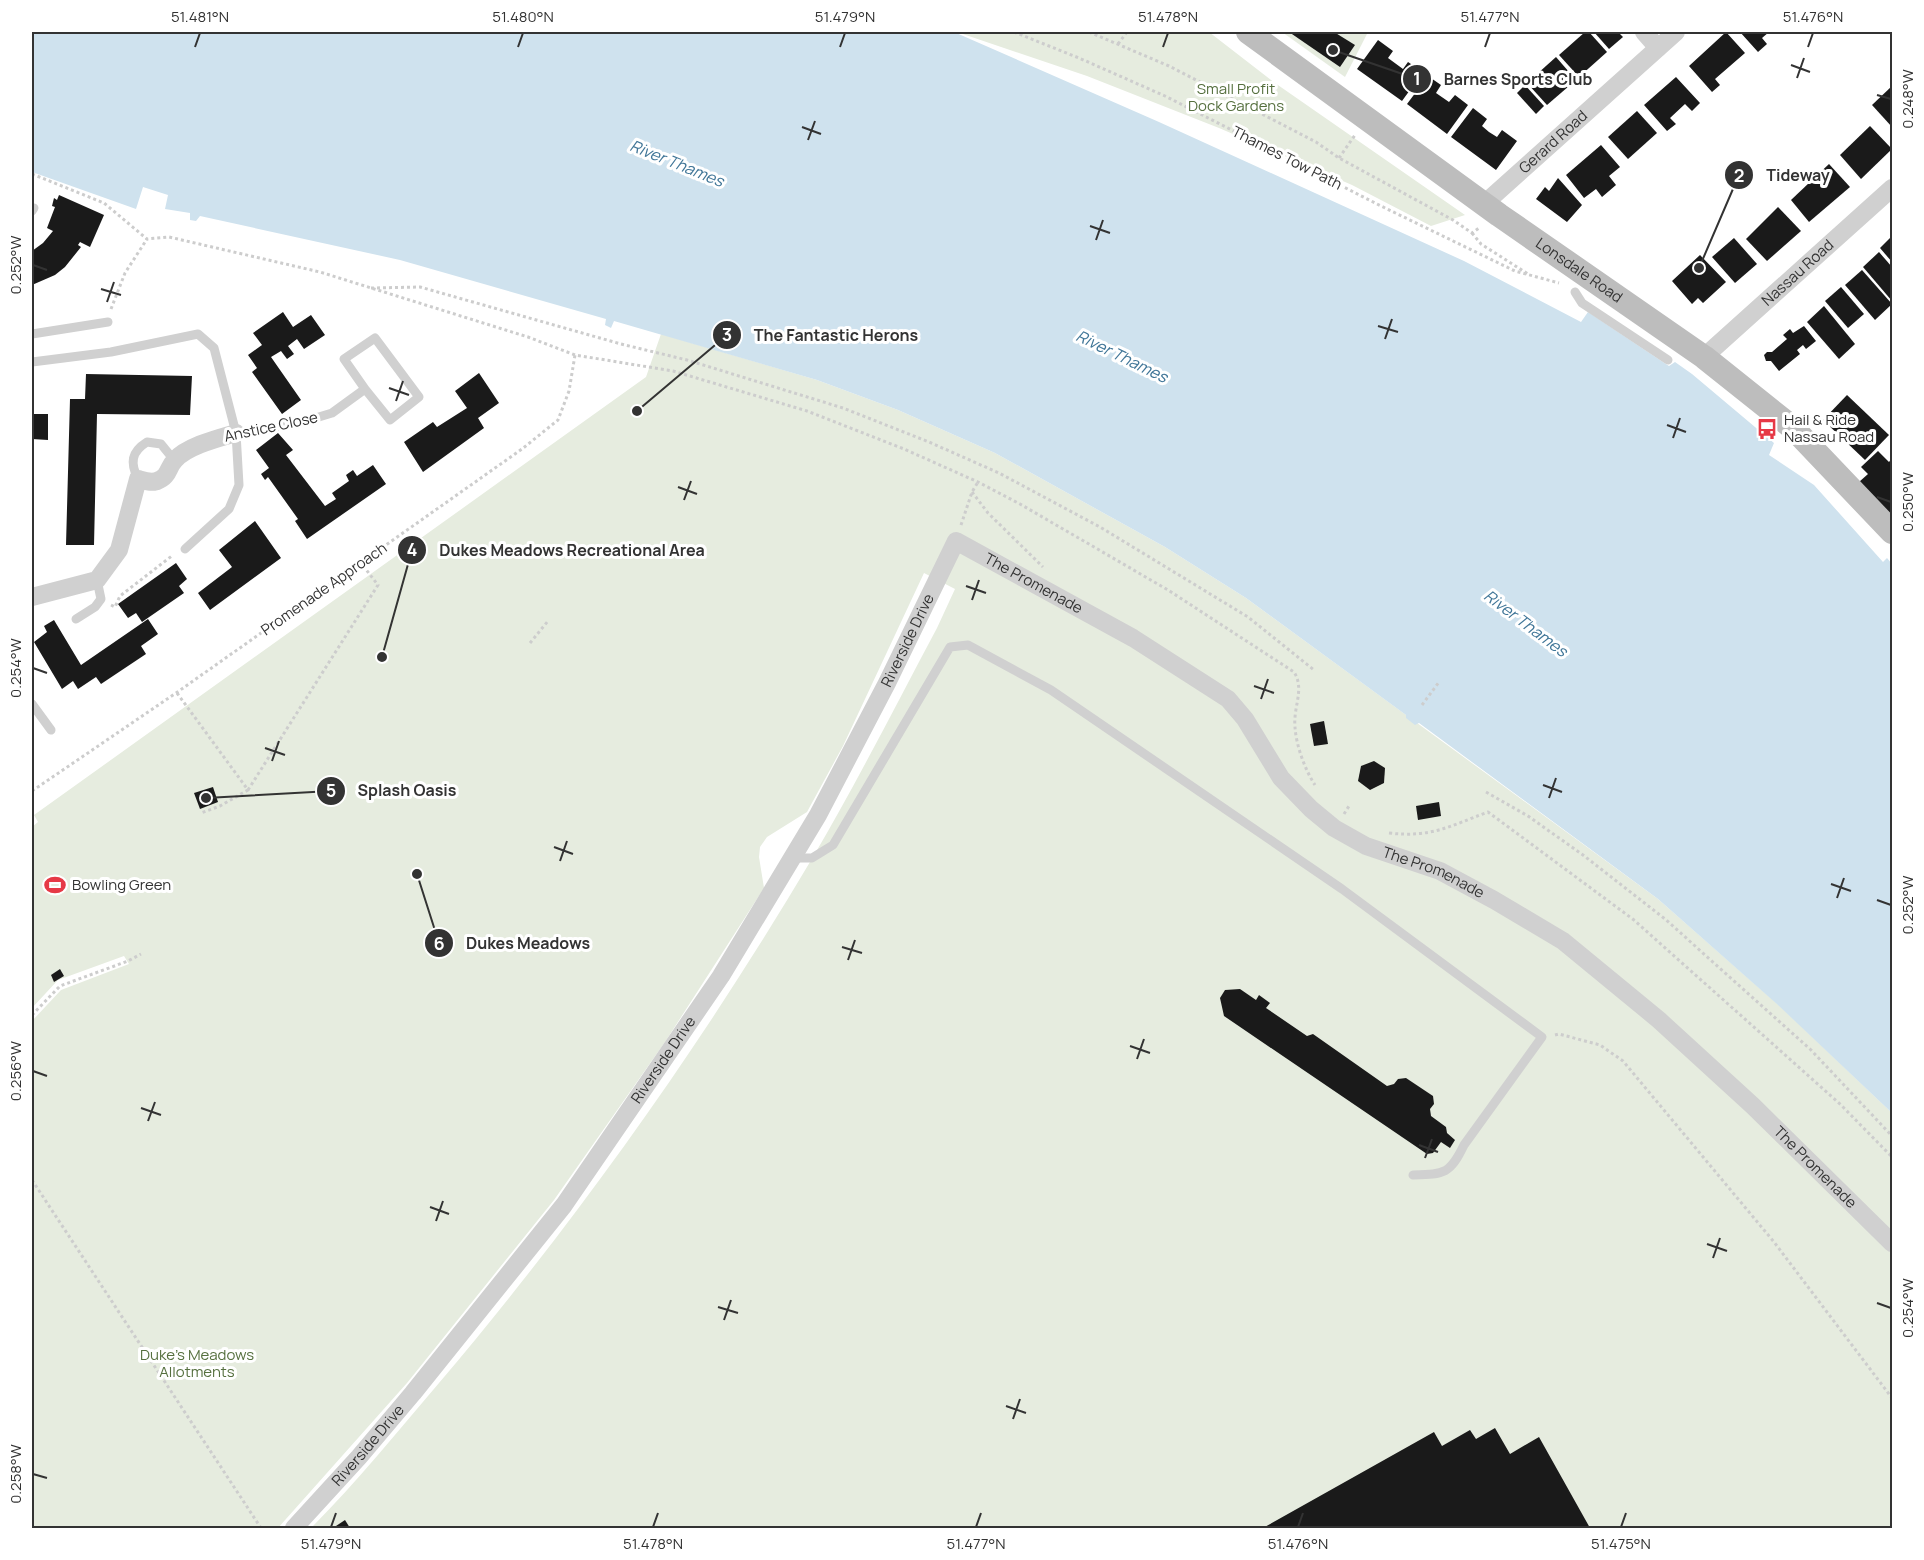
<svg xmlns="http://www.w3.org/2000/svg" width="1924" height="1560" font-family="Manrope,sans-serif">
<rect width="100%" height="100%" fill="#fff"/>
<g fill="#e6ecdf">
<polygon points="957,32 1209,32 1275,83 1465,215 1431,226 1352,185 1219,128 1087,76"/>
<polygon points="1282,32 1368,32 1345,77"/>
<path d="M661,334l156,46 81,30 97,43 170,94 81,51 412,301 125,110 108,103 1,416h-1581c45,-45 86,-96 128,-145 139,-164 264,-340 374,-526 44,-75 83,-152 124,-229l18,-39 -31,-16 -81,173 -36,66 -40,25 -7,10 -1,10 5,31 -99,154 -111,158 -147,183 -129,145h-246v-507l29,-31 68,-26 -5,-8 -66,24 -26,28v-181l6,-5 -4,-7 612,-438z"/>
</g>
<polygon fill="#cfe2ee" points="32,32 954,32 1159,122 1464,261 1581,322 1588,312 1669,366 1675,362 1692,374 1774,443 1769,455 1814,485 1883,562 1887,558 1892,564 1892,1113 1778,1005 1658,899 1419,723 1415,725 1406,718 1406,715 1246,598 1165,547 995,453 898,410 817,380 614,321 611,328 605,325 606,319 400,260 200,216 196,221 190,220 190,213 165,209 168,195 143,187 136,209 32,172"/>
<g fill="#1a1a1a">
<polygon points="1289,32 1334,32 1355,45 1340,67"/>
<polygon points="1585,32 1589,32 1607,52 1579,77 1559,55"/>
<polygon points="1594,32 1618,32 1623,37 1609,49"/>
<polygon points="1726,32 1745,53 1715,79 1720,85 1712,92 1689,66"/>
<polygon points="1740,32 1769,32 1762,38 1767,44 1758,52"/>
<polygon points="1378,40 1393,51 1388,58 1403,69 1408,62 1423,72 1402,101 1357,69"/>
<polygon points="1556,57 1576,80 1547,105 1527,83"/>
<polygon points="1428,76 1441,85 1436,93 1449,102 1455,95 1468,105 1447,134 1407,104"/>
<polygon points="1676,77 1700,103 1692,111 1685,104 1670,118 1676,124 1667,131 1644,105"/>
<polygon points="1525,85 1544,106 1536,114 1517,93"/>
<polygon points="1892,86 1892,127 1872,105"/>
<polygon points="1473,108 1487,119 1482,126 1489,132 1497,137 1502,130 1517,141 1496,170 1451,137"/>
<polygon points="1637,111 1657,133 1628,159 1608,137"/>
<polygon points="1870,126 1892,149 1861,179 1840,155"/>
<polygon points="1601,145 1620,167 1609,176 1616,185 1602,197 1596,189 1584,198 1566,175"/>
<polygon points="1829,164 1850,187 1809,222 1791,200"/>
<polygon points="1558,178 1582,205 1567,222 1536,199 1545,187 1549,191"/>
<polygon points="59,195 104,215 90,247 80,242 78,245 81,247 65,267 55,275 32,285 32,251 43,243 53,231 47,228 55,207 52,206 54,198 57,200"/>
<polygon points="1778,207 1801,231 1767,261 1746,239"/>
<polygon points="1892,236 1892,262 1880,248"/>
<polygon points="1734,238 1757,264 1735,283 1712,257"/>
<polygon points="1879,252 1892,267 1892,301 1863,267"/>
<polygon points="1700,255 1726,282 1703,303 1698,298 1692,304 1672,281"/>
<polygon points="1862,270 1892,304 1875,320 1845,285"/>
<polygon points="1841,287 1864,314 1848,328 1825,301"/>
<polygon points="1824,306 1855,344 1839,359 1807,322"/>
<polygon points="283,312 293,327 311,315 325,335 304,349 297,339 288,346 294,354 287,359 281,351 271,357 301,400 282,414 252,372 257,368 248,355 262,345 253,333"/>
<polygon points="1804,326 1816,341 1806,349 1803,345 1797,350 1800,354 1779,371 1771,361 1766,361 1764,355 1767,352 1772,352 1787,339 1783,335 1790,329 1793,333"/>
<polygon points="479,373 499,403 478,418 484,428 423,472 404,442 433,422 437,427 467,408 455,391"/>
<polygon points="86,374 192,376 190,415 97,414 94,545 66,545 70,399 85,399"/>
<polygon points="1847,395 1889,435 1865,460 1823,420"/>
<polygon points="32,414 48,414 48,440 32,439"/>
<polygon points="278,433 293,450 286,455 325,506 336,499 332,493 349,481 346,475 353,470 357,476 373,465 386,484 307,539 295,521 298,519 268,477 265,480 261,474 269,468 256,450"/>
<polygon points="1878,451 1889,462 1892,458 1892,517 1859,482 1868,474 1861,467"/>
<polygon points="255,521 281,558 210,610 198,593 232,567 219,550"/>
<polygon points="176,563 187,579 179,586 184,593 142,622 136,613 128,618 118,604"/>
<polygon points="148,619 158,634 141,646 146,654 101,684 96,677 78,689 73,681 62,689 34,642 47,632 44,626 54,620 81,665"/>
<polygon points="1324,721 1328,744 1314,746 1310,724"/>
<polygon points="1374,761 1385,768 1384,783 1370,790 1358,781 1361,766"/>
<polygon points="213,787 218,802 200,809 194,793"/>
<polygon points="1439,802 1441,816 1418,820 1416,806"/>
<polygon points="60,969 64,976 54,982 51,975"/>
<polygon points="1240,989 1256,1000 1259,995 1270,1003 1266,1008 1307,1036 1313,1034 1387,1086 1394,1084 1398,1079 1406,1078 1433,1096 1434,1104 1430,1109 1431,1116 1446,1127 1447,1133 1455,1140 1450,1148 1441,1142 1433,1153 1427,1154 1224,1016 1220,998 1225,990"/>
<polygon points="1495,1428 1510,1454 1539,1437 1590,1528 1263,1528 1434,1432 1442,1446 1470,1430 1476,1439"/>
<polygon points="345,1520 350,1528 333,1528"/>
</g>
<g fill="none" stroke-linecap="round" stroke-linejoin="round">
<g stroke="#cdcdcd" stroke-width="3" stroke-dasharray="3 3" stroke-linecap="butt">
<polyline points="1014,32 1079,58 1165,96 1381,206 1515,271 1559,283"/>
<polyline points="1089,32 1169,66 1316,142 1339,158 1453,220 1472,233 1479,228"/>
<polyline points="1118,44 1127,32"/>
<polyline points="1339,158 1355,135"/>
<path d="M32,174l72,29 43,36 22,-2 151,35 208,65 47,18 98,16 134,40 97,38 74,33 42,22 148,86 126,82c11,17 -1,35 1,55 1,18 10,43 20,58"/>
<polyline points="1472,233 1481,244 1528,274"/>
<polyline points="371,288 420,287 621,344 687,360 843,408 929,442 999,473 1100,527 1248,617 1314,670"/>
<polyline points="111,309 125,273 147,239"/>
<polyline points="972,492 988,513 1043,567"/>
<polyline points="961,525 972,492 978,482"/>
<polyline points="111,605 115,607 120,596 173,555"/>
<polyline points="530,643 548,621"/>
<polyline points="177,693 248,790 220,806 201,813"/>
<polyline points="1422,705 1439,682"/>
<polyline points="248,790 378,585 361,563"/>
<polyline points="32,791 176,693 522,449 558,420 569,391 575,355"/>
<polyline points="1486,792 1528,816 1583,855 1665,919 1811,1050 1892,1136"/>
<polyline points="1344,814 1349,806"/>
<path d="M1389,833c42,5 61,-7 99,-21l146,108 207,185 51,52"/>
<polyline points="32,1015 60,986 128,961 141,954"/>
<polyline points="1555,1035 1559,1034 1600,1045 1623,1061 1774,1242 1892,1398"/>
<polyline points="32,1180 261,1528"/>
</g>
<g stroke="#d0d0d0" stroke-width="9">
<polyline points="32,211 34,208"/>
<polyline points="1575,292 1582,303 1668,360"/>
<polyline points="32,334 108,322"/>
<polyline points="32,362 111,352 198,334 214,348 236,433 239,485 229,509 185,549"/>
<polyline points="236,433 299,423 332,413 365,389 344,359 375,338 419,397 390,420 365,389"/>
<path d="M138,479c-8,-16 -7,-27 9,-37l14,2 13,16"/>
<polyline points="76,619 95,607 101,599 97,580"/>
<polyline points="32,704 51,730"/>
<path d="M793,858h19l21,-13 117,-198 18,-2 83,45 291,199 200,148 -78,108c-14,29 -19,29 -51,30"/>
</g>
<g stroke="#d0d0d0" stroke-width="18">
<polyline points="1644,32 1658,48"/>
<path id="s1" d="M1484,204l192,-172"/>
<path id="s2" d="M1704,357l188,-169"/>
<path d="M32,597l65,-17 22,-30 19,-71c7,2 12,4 19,2 13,-5 10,-13 18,-21 12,-14 44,-22 61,-27"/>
<path id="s3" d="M294,1528l65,-71 54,-64 151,-188 157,-229 97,-161 69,-132 69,-142 177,97 95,61 17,20 36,59 30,31 23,19 32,18 74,25 54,29 69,41 96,79 94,86 139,137"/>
</g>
<path stroke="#bdbdbd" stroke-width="24" id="s4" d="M1248,32l251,183 205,142 89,71 99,104"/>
</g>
<path fill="none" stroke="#333" stroke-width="2" d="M195,47l5,-14M518,47l5,-14M840,47l5,-14M1163,47l5,-14M1485,47l5,-14M1808,47l5,-14M1791,65l19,7M1797,78l7,-20M1877,95l14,4M802,127l19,7M808,140l7,-19M1090,226l20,7M1096,240l7,-20M33,265l14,5M101,289l20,6M107,302l7,-20M1378,326l20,6M1385,339l7,-20M389,388l20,7M396,401l7,-20M1667,425l19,7M1673,438l7,-20M678,487l19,7M1877,497l14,5M684,500l7,-19M966,586l20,7M972,600l7,-20M33,668l14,5M1254,686l20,7M1261,699l7,-20M265,748l20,7M272,761l7,-20M1543,785l19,7M1549,798l7,-20M554,847l19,7M560,861l7,-20M1831,884l20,7M1837,898l7,-20M1877,900l14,5M842,947l20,6M848,960l7,-20M1130,1046l20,7M1137,1059l7,-20M33,1071l14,5M141,1108l20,7M148,1121l7,-19M1419,1145l19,7M1425,1158l7,-19M430,1207l19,7M436,1221l7,-20M1707,1244l20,7M1713,1258l7,-20M1877,1303l14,5M718,1307l20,6M724,1320l7,-20M1006,1406l20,7M1013,1419l7,-20M33,1474l14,4M331,1527l5,-14M653,1527l5,-14M976,1527l5,-14M1298,1527l5,-14M1621,1527l5,-14"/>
<defs>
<symbol id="bus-bare" viewBox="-9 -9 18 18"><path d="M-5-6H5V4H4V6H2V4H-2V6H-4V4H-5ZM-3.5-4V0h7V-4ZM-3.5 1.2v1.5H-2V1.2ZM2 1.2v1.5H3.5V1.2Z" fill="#e63946" stroke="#fff" stroke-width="2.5" paint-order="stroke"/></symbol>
<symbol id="stadium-bare" viewBox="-9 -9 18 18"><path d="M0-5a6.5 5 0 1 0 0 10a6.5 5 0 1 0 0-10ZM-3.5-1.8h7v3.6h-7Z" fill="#e63946" stroke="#fff" stroke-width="2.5" paint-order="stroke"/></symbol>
</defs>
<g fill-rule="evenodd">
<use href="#bus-bare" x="1752" y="414" width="30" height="30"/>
<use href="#stadium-bare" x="40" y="870" width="30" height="30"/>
</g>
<g text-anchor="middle" stroke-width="6" stroke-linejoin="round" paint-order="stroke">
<g font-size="15" fill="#56703f" stroke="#fff">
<text x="1236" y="94">Small Profit<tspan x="1236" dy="17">Dock Gardens</tspan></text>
<text x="197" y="1360">Duke's Meadows<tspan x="197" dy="17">Allotments</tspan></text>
</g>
<g font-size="15" fill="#333" stroke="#fff">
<text dy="5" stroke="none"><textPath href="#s1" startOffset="93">Gerard Road</textPath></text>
<text transform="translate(1287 158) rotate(27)" y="5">Thames Tow Path</text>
<text dy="5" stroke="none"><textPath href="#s4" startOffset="408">Lonsdale Road</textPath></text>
<text dy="5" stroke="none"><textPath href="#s2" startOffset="126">Nassau Road</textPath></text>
<text transform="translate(271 427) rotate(-12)" y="5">Anstice Close</text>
<text dy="5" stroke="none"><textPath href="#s3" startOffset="1282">The Promenade</textPath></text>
<text transform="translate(324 589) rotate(-35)" y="5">Promenade Approach</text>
<text dy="5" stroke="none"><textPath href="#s3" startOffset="1083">Riverside Drive</textPath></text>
<text dy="5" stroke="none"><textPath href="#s3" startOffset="1786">The Promenade</textPath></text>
<text dy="5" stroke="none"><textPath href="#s3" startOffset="597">Riverside Drive</textPath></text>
<text dy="5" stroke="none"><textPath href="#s3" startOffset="2272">The Promenade</textPath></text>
<text dy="5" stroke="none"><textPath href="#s3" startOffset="111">Riverside Drive</textPath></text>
</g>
<g font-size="15" fill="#333" stroke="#fff" text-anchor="start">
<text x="1784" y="425">Hail &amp; Ride<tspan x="1784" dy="17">Nassau Road</tspan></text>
<text x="72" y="890">Bowling Green</text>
</g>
<g font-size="16" font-style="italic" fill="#3f7597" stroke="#fff">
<text transform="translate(677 163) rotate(22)" y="6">River Thames</text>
<text transform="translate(1122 356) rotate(26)" y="6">River Thames</text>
<text transform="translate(1526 623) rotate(37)" y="6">River Thames</text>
</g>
</g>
<path fill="none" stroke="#333" stroke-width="2" d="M1333 50L1417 79M1699 268L1739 175M637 411L727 335M382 657L412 550M206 798L331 791M417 874L439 943"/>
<g fill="#333" stroke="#fff" stroke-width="2">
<circle cx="1333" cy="50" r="6"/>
<circle cx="1699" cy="268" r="6"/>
<circle cx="637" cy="411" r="6"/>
<circle cx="382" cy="657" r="6"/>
<circle cx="206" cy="798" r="6"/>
<circle cx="417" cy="874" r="6"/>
<circle cx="1417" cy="79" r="15"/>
<circle cx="1739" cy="175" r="15"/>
<circle cx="727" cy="335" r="15"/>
<circle cx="412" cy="550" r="15"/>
<circle cx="331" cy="791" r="15"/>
<circle cx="439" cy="943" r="15"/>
</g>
<g font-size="18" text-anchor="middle" font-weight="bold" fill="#fff">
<text x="1417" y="85">1</text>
<text x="1739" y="182">2</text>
<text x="727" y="341">3</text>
<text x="412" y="556">4</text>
<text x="331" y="797">5</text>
<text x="439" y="950">6</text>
</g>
<g font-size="16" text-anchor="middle" font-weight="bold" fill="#333" stroke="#fff" stroke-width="6" stroke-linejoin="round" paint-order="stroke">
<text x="1518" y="85">Barnes Sports Club</text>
<text x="1798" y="181">Tideway</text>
<text x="836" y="341">The Fantastic Herons</text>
<text x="572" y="556">Dukes Meadows Recreational Area</text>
<text x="407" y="796">Splash Oasis</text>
<text x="528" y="949">Dukes Meadows</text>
</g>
<rect width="1924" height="1560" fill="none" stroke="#ffffff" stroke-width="66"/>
<rect x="33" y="33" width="1858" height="1494" fill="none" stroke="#333" stroke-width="2"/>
<g font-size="15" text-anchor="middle" fill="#333">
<text x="200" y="22">51.481°N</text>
<text x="523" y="22">51.480°N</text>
<text x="845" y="22">51.479°N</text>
<text x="1168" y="22">51.478°N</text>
<text x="1490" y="22">51.477°N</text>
<text x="1813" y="22">51.476°N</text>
<text transform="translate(1908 99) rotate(-90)" y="5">0.248°W</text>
<text transform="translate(16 265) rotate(-90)" y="5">0.252°W</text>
<text transform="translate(1908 502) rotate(-90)" y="5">0.250°W</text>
<text transform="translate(16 668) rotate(-90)" y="5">0.254°W</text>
<text transform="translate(1908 905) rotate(-90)" y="5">0.252°W</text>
<text transform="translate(16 1071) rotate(-90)" y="5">0.256°W</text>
<text transform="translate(1908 1308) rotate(-90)" y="5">0.254°W</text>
<text transform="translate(16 1474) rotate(-90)" y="5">0.258°W</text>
<text x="331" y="1549">51.479°N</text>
<text x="653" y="1549">51.478°N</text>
<text x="976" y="1549">51.477°N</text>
<text x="1298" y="1549">51.476°N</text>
<text x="1621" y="1549">51.475°N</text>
</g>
</svg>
